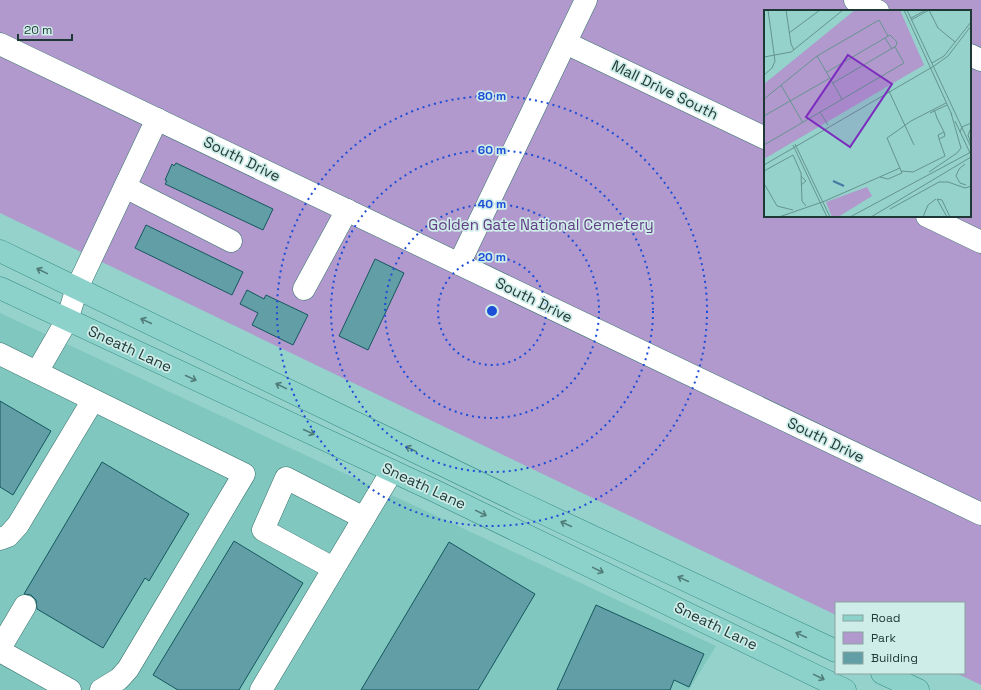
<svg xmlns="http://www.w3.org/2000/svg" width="981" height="690" font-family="'Space Grotesk',sans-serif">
<rect width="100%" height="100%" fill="#95d2cb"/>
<polygon fill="#80c7bf" points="0,313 716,646 689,690 0,690"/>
<path fill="#b198cd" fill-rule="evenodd" d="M0,0h981v685l-25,-12h8v-70h-128v12l-836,-402zM765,11h205v205h-205z"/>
<g fill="#629ea6" stroke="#16575e">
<polygon points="176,163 273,209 263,230 165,184 167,181 165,180 172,164 174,166"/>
<polygon points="146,225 243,272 232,295 135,248"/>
<polygon points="375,259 404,273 368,350 339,336"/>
<polygon points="247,290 264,299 266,295 308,315 293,345 252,325 258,313 240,304"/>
<polygon points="0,401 51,431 13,495 0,487"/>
<polygon points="102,462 189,514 149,581 145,578 103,648 37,609 36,600 31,595 24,594"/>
<polygon points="234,541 303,583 239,690 178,690 153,675"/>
<polygon points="449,542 535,594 478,690 361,690"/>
<polygon points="596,605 704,654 689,687 674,680 670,690 557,690"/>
</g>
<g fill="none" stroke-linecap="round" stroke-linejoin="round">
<defs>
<g id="minor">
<polyline points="855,0 878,11"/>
<polyline points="566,43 765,138"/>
<polyline points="0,44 981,514"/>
<polyline points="970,55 981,60"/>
<polyline points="125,187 231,241"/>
<polyline points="927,216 981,242"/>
<polyline points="459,264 586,0"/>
<polyline points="304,289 347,210"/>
<polyline points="0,354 244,474 128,669 119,679 101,690"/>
<polyline points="37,372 67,320 77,288 157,119"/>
<polyline points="0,539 8,536 18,525 93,400"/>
<polyline points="333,568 263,530 286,478 364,518"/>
<polyline points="0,648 25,606"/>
<polyline points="0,651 70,690"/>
<polyline points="261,690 392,471"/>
</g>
<g id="major">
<polyline points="0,251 519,502 836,651"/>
<polyline points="0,288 433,490 845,690"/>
<polyline points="882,673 918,690"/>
</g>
</defs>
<use href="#minor" stroke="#37736d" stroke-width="23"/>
<use href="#major" stroke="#338980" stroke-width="23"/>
<use href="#minor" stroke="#fff" stroke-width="22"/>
<use href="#major" stroke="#8cd2cb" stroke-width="22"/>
</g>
<defs><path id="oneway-shaft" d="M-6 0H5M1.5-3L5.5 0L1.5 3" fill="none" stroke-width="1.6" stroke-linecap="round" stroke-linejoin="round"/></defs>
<g stroke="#507d78">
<use href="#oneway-shaft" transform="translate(42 271) rotate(-154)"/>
<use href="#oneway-shaft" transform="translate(146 321) rotate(-155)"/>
<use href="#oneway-shaft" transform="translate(191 378) rotate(25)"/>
<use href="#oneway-shaft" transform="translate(281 386) rotate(-154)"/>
<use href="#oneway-shaft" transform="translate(309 432) rotate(25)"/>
<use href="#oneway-shaft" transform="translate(411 449) rotate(-154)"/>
<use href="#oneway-shaft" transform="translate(481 513) rotate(26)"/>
<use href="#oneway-shaft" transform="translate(566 524) rotate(-155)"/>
<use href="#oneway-shaft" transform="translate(598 570) rotate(26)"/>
<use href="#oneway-shaft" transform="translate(683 579) rotate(-155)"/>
<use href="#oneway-shaft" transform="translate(801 635) rotate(-155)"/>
<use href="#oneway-shaft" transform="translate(819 677) rotate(26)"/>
</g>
<g fill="none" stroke="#1d4ed8" stroke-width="2" stroke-dasharray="2 4">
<circle cx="492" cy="311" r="54"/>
<circle cx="492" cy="311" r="107"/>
<circle cx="492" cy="311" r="161"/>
<circle cx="492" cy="311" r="215"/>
</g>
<g text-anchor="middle" stroke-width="3.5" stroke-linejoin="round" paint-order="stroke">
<g font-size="15" fill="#1e3835" stroke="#ceece8">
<text transform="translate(665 90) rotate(26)" y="5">Mall Drive South</text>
<text transform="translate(242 159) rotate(26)" y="5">South Drive</text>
<text transform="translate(534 300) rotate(26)" y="5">South Drive</text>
<text transform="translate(130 349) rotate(25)" y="5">Sneath Lane</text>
<text transform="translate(826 440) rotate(26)" y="5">South Drive</text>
<text transform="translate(424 486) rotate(25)" y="5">Sneath Lane</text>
<text transform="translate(716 626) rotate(26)" y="5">Sneath Lane</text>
</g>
<g font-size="15" fill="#623c84" stroke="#ceece8">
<text x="541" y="230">Golden Gate National Cemetery</text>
</g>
</g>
<g transform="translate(764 10)">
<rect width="207" height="207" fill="#95d2cb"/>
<path d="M91,0h45l24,55 -160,94v-75zM103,177l5,9 -34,21h-6l-6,-15z" fill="#b198cd"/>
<path fill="none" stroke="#4578a5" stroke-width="2" d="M69,171l11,5"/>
<path fill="none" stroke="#65948f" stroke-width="1" d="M22,0l5,34 3,6M140,0l48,105M143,0l64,137M165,0l9,18 17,14M147,8l15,-8M147,10l18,-10M25,23l31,-23M121,28l7,11M53,46l25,43M0,47l27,-5 52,-42M168,53l12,-7 27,-34M170,56l14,-10 23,-30M63,62l63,-37 7,7 -1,4 -63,37M0,65l8,-7 3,-7 -7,-51M17,75l22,38M124,79l26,56M0,89l53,-43 62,-36 9,16M170,100l1,2 2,6 7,14 1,4 -6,3 -1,-4 6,-3M56,102l8,13M166,103l17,-8M0,106l66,-38M191,111l16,34M207,118l-3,7 3,9M196,122l2,-5 9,-4M123,128l24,-17 35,-18M31,134l35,73M0,135l140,-82 -9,-16M29,135l34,72M201,154l-6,5 -3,7 4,7 6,2M0,155l170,-99M0,161l29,-16 8,18 1,28 4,5M137,161l12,1 32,-16 -6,-17M165,162l28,-19 4,-5 -10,-35M37,166l5,5 -5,4M116,167l8,2 14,-6 -15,-35M1,175l12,21 16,4M173,189l5,1 8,17M173,189l10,18M126,199l49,-27h9l17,6 6,-2M15,207l46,-16 75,-33M86,207l121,-65M107,207l100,-60M159,207l5,-12 8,-6"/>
<path fill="#7b2cbf" fill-opacity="0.15" stroke="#7b2cbf" stroke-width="2" d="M84,45l44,29 -42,63 -44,-30z"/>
<rect width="207" height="207" fill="none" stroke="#1e3835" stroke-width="2"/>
</g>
<circle cx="492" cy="311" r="6" fill="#1d4ed8" stroke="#ceece8" stroke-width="2"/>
<g font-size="12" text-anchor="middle" font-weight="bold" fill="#1d4ed8" stroke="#ceece8" stroke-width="3.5" stroke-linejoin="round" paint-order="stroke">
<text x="492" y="100">80 m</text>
<text x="492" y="154">60 m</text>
<text x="492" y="208">40 m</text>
<text x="492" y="261">20 m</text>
</g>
<rect x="835" y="602" width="130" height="72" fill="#ceece8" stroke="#88a4a0"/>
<rect x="843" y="615" width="20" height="6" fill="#8cd2cb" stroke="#88a4a0"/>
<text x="871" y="622" font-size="12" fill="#1e3835">Road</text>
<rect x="843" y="632" width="20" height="12" fill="#b198cd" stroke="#88a4a0"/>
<text x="871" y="642" font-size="12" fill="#1e3835">Park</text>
<rect x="843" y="652" width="20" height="12" fill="#629ea6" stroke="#88a4a0"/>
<text x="871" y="662" font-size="12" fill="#1e3835">Building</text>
<path d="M18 34v6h54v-6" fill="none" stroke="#1e3835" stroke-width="2"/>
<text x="24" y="34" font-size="12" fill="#1e3835" stroke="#ceece8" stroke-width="3" paint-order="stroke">20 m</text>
</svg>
